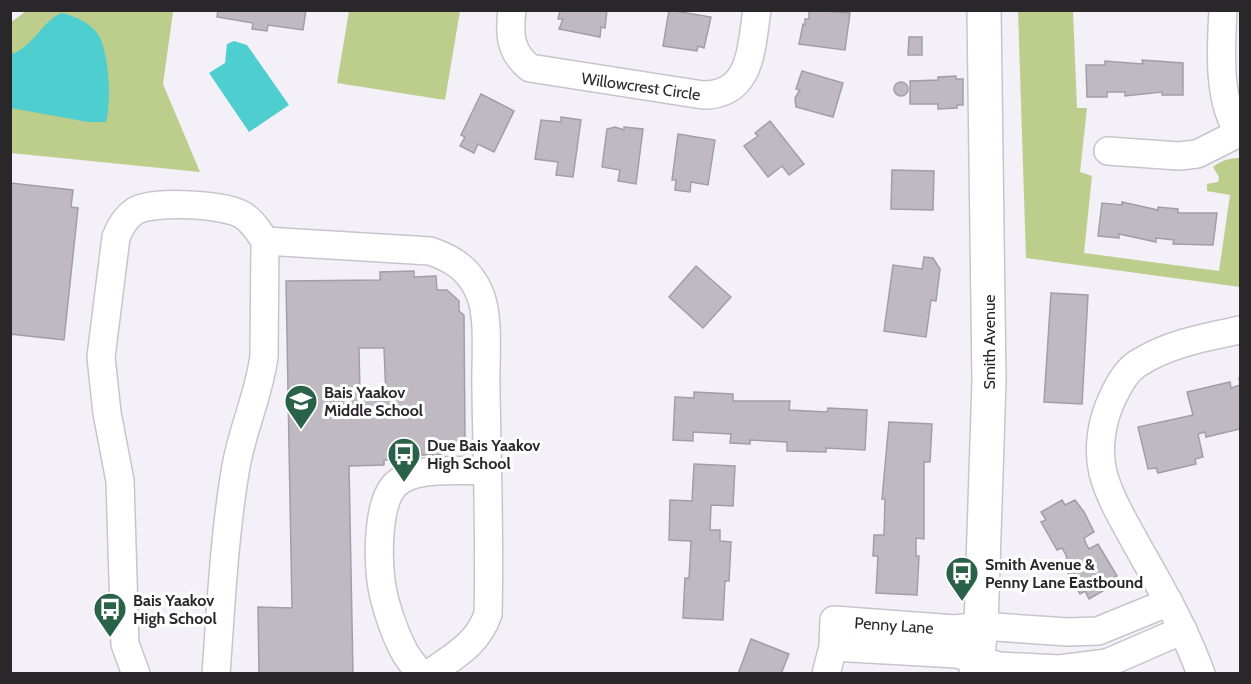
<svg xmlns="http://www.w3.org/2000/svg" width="1251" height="684" font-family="Cabin,sans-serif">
<rect width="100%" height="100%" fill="#f4f0f8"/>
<g fill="#bdcd8b">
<polygon points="164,10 173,12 163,84 200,172 11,153 10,23 26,11"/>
<polygon points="349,11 460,11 445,100 337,83"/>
<path d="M1018,11h55l4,97h10l-7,64 12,4 -8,77 135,18 11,-76 -23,-4v-7l11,-2 1,-5 -6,-10c9,-7 17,-9 27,-9v129l-214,-29z"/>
</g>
<g fill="#4fcecf">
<path d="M61,13c14,3 28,9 37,21 11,16 14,70 8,88h-18l-77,-14v-54c21,-6 31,-32 50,-41z"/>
<polygon points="234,41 247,45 289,105 249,132 209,73 225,63 227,44"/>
</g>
<g fill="#bfbac2" stroke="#a29ea5" stroke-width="1.5" fill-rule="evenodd">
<polygon points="218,10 306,10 303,30 268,25 267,31 252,29 253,23 217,17"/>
<polygon points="607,10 605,28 601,27 600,37 559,29 563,19 558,19 560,11 558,10"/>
<polygon points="669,10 711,17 704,48 698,46 697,51 663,46"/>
<polygon points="809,10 850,13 845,50 799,44 803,24 805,25 805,19 809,19"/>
<polygon points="909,37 922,37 922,55 908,55"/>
<polygon points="1142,60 1183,63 1183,95 1162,95 1162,92 1125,96 1125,92 1107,92 1107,97 1087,97 1086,65 1105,65 1105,61 1143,64"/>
<polygon points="802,71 843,83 833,117 796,107 795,98 800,90 796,89"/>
<polygon points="956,76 956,79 963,79 963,105 957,105 957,108 938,109 938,104 910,104 910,81 938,80 938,77"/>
<circle cx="901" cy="89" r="7"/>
<polygon points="481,94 514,111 494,152 478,144 474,153 460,146 465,137 461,135"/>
<polygon points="561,117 581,120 573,177 556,175 558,162 535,159 541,120 561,122"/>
<polygon points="770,121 804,164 789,175 782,166 768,177 744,146 758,136 755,133"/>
<polygon points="615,127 624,130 624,127 643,129 636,184 618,181 620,170 602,167 607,129"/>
<polygon points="678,134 715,140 708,185 691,182 690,192 675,190 676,180 672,180"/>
<polygon points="892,170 934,171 933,210 891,209"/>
<polygon points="10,183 73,190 71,207 78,208 64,340 10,334"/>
<polygon points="1122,202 1158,210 1158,207 1178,209 1178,213 1217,213 1213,245 1173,244 1174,240 1156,238 1156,242 1119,234 1119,238 1098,236 1102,203 1122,205"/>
<polygon points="924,257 933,258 940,269 936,301 931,300 926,337 884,331 893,265 922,269"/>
<polygon points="696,266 731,297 703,328 669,297"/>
<path d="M414,271v6l22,-1 1,14h10l12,11v10l5,4 1,124 -9,9h-15v7h-20v-5l-23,1 -1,9h-13v5l-35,1 4,208h-94l-1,-67 34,1 -6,-327 94,-1v-8zM359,348h25l2,48 -26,1z"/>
<polygon points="1051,293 1088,295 1082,404 1044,402"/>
<polygon points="1239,378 1240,378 1240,429 1206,437 1205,432 1198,434 1203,457 1195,459 1196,464 1158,473 1156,468 1148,469 1138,427 1193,415 1187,392 1230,382 1231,388 1240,385"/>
<polygon points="694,392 733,394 733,401 790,401 789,410 827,412 828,408 867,410 865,450 826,448 826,452 787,451 787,442 750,440 750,444 730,443 731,434 693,432 693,441 673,440 675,397 694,398"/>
<polygon points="889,422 932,424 930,462 924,462 924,539 916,538 916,556 919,556 917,595 876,593 878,556 873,556 874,535 884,535 885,499 882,499"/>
<polygon points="694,464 735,466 733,506 711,505 710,530 720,530 720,541 731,542 729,581 725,581 723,620 683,618 685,578 689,578 691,541 669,540 670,500 692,501"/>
<polygon points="1062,500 1065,505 1075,500 1084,512 1094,532 1084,538 1086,544 1089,549 1098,544 1117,576 1107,581 1110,587 1089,599 1085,591 1080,594 1064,566 1068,564 1066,555 1062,548 1057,550 1041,522 1046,520 1041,512"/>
<polygon points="751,639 789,654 781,674 738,674"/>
</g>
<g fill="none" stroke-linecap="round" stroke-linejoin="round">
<defs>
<g id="minor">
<path d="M512,10c-3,25 -2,42 18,58l173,27c49,0 48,-47 54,-85"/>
<path d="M1223,10c-2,38 -6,92 17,124"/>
<polyline points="1108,151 1179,156 1197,154 1239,133"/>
<path d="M265,241l165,10c24,8 40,19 50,43 10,25 5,68 6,96 1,74 4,149 2,224 -10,30 -34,42 -59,60"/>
<polyline points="833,647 957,654 999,666 1059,669 1107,663 1183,630"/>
<path d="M136,674l-11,-30 -5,-163 -13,-68 -6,-56 15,-120c4,-10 10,-20 19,-26 18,-11 93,-7 109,5 10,7 15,16 21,25l-1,115c-5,40 -23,76 -29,116 -11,67 -14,134 -19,202"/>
<path d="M420,674c-5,-8 -12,-15 -16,-23 -10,-19 -20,-48 -23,-70 -3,-25 -4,-81 16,-98 21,-17 63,-11 90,-13"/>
<polyline points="826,674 833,647 834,620 955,629 981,626 1068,632 1098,631 1169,602"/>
<path d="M1201,674c-16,-45 -40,-86 -63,-127 -13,-24 -28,-48 -35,-74 -6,-25 -1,-54 10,-76 5,-11 13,-26 24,-33 30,-20 69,-27 103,-34"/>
</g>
<polyline id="major" points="976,674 981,626 989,381 984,10"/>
</defs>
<use href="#minor" stroke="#c8c4cc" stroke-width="30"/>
<use href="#major" stroke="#c8c4cc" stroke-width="36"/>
<use href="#minor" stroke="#fff" stroke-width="27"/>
<use href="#major" stroke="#fff" stroke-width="33"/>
</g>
<defs>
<symbol id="school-pin" viewBox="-11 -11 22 30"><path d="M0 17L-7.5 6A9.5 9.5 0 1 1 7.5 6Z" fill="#2a6249" stroke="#fff"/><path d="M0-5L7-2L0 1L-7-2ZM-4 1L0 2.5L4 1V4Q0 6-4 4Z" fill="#fff"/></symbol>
<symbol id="bus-pin" viewBox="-11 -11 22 30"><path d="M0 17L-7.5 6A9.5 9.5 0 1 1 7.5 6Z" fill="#2a6249" stroke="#fff"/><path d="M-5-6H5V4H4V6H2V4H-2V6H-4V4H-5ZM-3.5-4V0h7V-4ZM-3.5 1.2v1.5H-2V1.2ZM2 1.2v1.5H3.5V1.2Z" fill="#fff"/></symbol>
</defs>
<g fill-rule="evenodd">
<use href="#school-pin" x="282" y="382" width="38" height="52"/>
<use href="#bus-pin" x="385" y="435" width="38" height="52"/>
<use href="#bus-pin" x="943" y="554" width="38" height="52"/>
<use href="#bus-pin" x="91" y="590" width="38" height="52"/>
</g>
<g text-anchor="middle" stroke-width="6" stroke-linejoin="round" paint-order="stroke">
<g font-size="16" fill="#29272a" stroke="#fff">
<text transform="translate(641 86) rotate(8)" y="6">Willowcrest Circle</text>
<text transform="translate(989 342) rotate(-90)" y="6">Smith Avenue</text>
<text transform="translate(894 625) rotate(4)" y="6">Penny Lane</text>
</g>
<g font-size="16" font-weight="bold" fill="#29272a" stroke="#fff" text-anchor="start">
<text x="324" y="398">Bais Yaakov<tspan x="324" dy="18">Middle School</tspan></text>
<text x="427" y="451">Due Bais Yaakov<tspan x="427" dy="18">High School</tspan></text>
<text x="985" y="570">Smith Avenue &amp;<tspan x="985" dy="18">Penny Lane Eastbound</tspan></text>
<text x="133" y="606">Bais Yaakov<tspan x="133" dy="18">High School</tspan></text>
</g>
</g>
<rect width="1251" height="684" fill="none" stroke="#29272a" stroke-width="24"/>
</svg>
